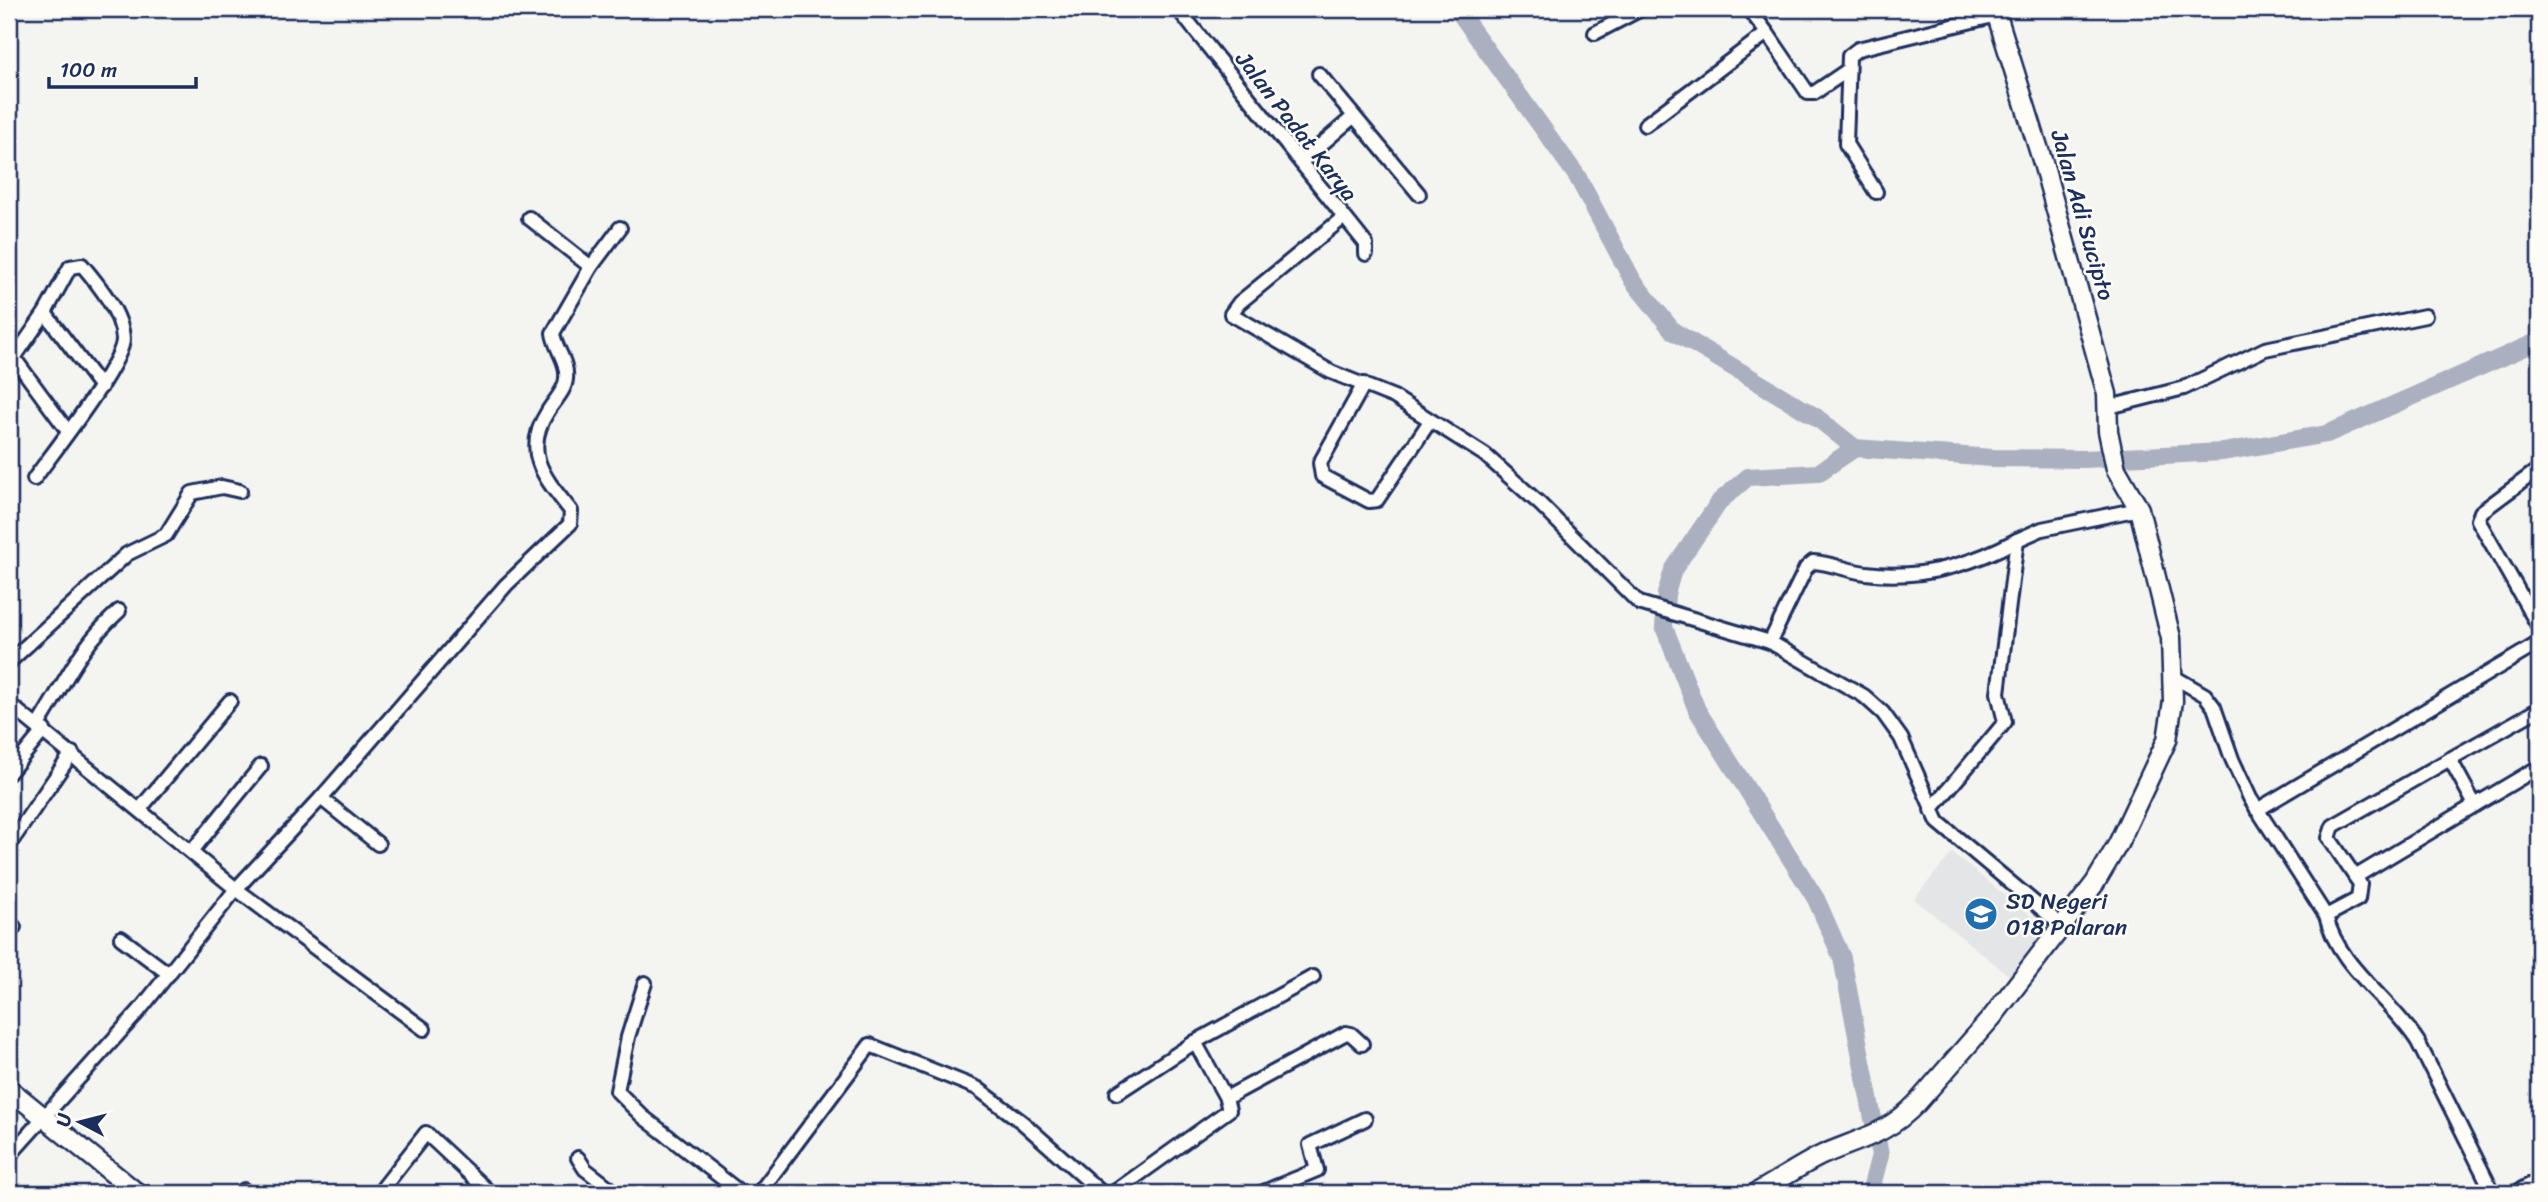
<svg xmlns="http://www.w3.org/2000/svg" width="2548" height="1202" font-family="Sriracha,sans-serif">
<rect width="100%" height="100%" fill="#f4f4f1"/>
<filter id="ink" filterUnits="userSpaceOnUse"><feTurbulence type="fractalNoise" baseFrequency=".0143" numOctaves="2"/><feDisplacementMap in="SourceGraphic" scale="14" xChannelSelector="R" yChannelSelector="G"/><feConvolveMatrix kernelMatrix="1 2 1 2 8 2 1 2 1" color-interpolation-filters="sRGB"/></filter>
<g filter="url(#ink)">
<polygon fill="#e4e5e6" points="1952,853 2049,930 2011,977 1914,899"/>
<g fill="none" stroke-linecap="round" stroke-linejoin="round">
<g stroke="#aab0bf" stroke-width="18">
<polyline points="1457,9 1577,176 1633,281 1673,331 1816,417 1855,448 1992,458 2084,459 2223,452 2327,434 2539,341"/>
<polyline points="1855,448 1818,473 1748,477 1720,501 1673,570 1666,594 1664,627 1697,710 1816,899 1842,958 1880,1155 1870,1193"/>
</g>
<defs>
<g id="street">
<polyline points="1178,9 1366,244 1366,254"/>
<polyline points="1595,33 1641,9"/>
<polyline points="1767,33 1808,93 1814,93 1848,70"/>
<polyline points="1319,74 1419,194"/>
<polyline points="1645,125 1767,33 1749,9"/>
<polyline points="1301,162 1353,117"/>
<polyline points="1876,192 1846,144 1849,56 1858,49 1997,15"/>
<polyline points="1344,217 1239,303 1231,314 1331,372 1394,397 1485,455 1540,504 1639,603 1770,642 1864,696 1883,713 1901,738 1938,822 2061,925"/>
<polyline points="529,218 591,267"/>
<polyline points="45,313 101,387"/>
<polyline points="14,358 67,430"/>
<path d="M9,365l36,-52 25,-46 12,-2c16,19 40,48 41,74 1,24 -72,116 -89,140"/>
<polyline points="1364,384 1320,463 1322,476 1369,501 1377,500 1430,421"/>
<polyline points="2109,407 2184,388 2265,349 2425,316"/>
<polyline points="2539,469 2481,512 2478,520 2539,627"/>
<path d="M1770,642l36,-74 7,-6c18,1 35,9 53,11 53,7 105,-8 151,-33"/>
<polyline points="9,662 127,554 166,535 192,493 222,487 240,491"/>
<polyline points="2174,677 2205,695 2214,707 2232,759 2250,798 2326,916 2358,899 2360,884 2329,838 2333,826 2450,759 2475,805 2355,877"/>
<polyline points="9,704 236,889 424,1029"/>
<path d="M38,725c28,-44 41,-78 81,-114"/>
<polyline points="2450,759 2539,709"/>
<polyline points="9,773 44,730"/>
<polyline points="321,798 378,844"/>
<polyline points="2475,805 2539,767"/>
<polyline points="140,809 230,701"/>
<polyline points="1931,810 2005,722 1998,693 2017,540 2042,529 2139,509"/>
<polyline points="2257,810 2539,643"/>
<polyline points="9,845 72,753"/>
<polyline points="192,851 261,766"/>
<path d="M2326,916c12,51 65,83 92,126l75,151"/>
<polyline points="9,934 14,927"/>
<polyline points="121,938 169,974"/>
<polyline points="645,983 628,1037 617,1091 642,1116 741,1193"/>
<polyline points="1195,1042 1313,977"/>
<polyline points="1226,1098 1346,1033 1351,1034 1362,1044"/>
<path d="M9,1156l130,-145 97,-122 85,-91 185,-213 64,-61 1,-13c-26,-33 -50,-58 -23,-100 6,-10 17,-20 18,-32 2,-18 -11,-30 -13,-46l38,-66 29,-39"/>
<polyline points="578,1158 585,1169 616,1193"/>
<polyline points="241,1193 244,1190"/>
<polyline points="379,1193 426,1133 490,1193"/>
<polyline points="759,1193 870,1045 977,1088 1022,1122 1102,1193"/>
<polyline points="1113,1193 1229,1110 1226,1098 1195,1042 1117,1093"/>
<polyline points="1261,1193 1317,1170 1310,1145 1365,1119"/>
<polyline points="2515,1193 2539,1180"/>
</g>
<g id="secondary">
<polyline points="9,1089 137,1193"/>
<path d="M1756,1193c22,-12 43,-27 66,-38 37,-16 66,-21 95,-52l76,-87 102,-133 23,-39 49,-104 6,-39 -2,-63 -32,-129 -23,-40 -8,-38 -1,-37 -64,-231 -48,-154"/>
</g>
</defs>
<use href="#street" stroke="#1b2f5e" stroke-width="18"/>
<use href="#secondary" stroke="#1b2f5e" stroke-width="23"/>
<use href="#street" stroke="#fdfcf7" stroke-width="12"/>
<use href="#secondary" stroke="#fdfcf7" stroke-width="18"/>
</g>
</g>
<defs>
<symbol id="school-disc" viewBox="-11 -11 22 22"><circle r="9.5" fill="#1f6fb2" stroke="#fdfcf7"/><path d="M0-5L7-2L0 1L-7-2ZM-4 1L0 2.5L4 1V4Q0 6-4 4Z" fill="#fff"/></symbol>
</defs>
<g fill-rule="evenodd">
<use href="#school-disc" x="1962" y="895" width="38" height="38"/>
</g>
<g text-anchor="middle" stroke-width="5" stroke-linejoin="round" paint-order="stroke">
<g font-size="23" fill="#1b2f5e" stroke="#fdfcf7">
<text transform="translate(1297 126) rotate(52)" y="8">Jalan Padat Karya</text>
<text transform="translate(2083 215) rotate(74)" y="8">Jalan Adi Sucipto</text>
</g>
<g font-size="23" fill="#1b2f5e" stroke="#fdfcf7" text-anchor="start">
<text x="2006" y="909">SD Negeri<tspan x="2006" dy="26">018 Palaran</tspan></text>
</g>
</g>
<rect width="2548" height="1202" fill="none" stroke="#fdfcf7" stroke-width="35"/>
<rect x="18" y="18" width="2513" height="1167" fill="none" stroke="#1b2f5e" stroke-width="2.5" filter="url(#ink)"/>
<g transform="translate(80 1122) rotate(277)" stroke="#fdfcf7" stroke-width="5" paint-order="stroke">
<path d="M0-5L12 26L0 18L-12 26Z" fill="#1b2f5e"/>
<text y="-10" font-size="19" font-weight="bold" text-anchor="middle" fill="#1b2f5e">U</text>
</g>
<path d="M49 77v10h147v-10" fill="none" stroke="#1b2f5e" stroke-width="3.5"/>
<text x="60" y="77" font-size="21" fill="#1b2f5e" stroke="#fdfcf7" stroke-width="5" paint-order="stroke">100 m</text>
</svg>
